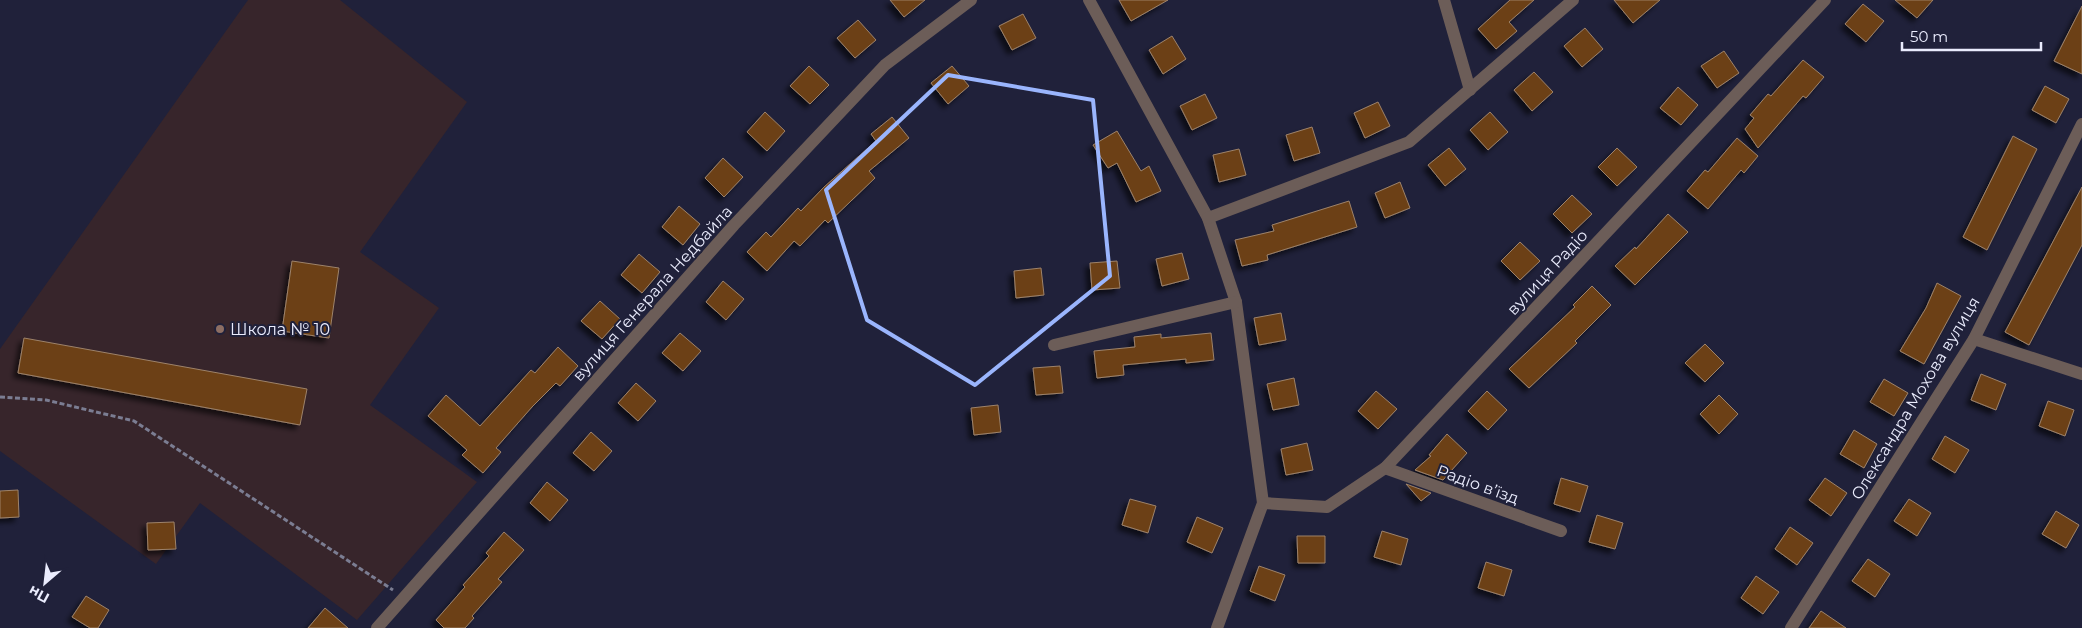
<svg xmlns="http://www.w3.org/2000/svg" width="2082" height="628" font-family="Montserrat,sans-serif">
<defs>
<filter id="shadow"><feDropShadow dx="-4.5" dy="4.5" stdDeviation="2.5" flood-color="#0009"/></filter>
</defs>
<rect width="100%" height="100%" fill="#20213a"/>
<polygon fill="#37252b" points="248,0 340,0 467,102 360,252 439,308 370,405 477,482 357,620 200,503 156,564 0,451 0,349"/>
<g fill="#6c4113" stroke="#9d826b" filter="url(#shadow)">
<polygon points="890,0 925,0 904,17"/>
<polygon points="1119,0 1168,0 1131,21"/>
<polygon points="1510,0 1534,0 1509,22 1517,31 1496,49 1478,29"/>
<polygon points="1614,0 1660,0 1633,23"/>
<polygon points="1895,0 1933,0 1917,18"/>
<polygon points="1863,4 1884,21 1866,42 1845,24"/>
<polygon points="2082,6 2082,74 2054,61"/>
<polygon points="1023,14 1036,38 1012,50 999,26"/>
<polygon points="858,20 876,40 855,58 837,38"/>
<polygon points="1585,28 1603,49 1582,67 1564,46"/>
<polygon points="1172,36 1186,59 1163,74 1149,50"/>
<polygon points="1724,51 1739,73 1717,88 1701,66"/>
<polygon points="1803,60 1824,77 1806,98 1803,96 1758,148 1745,129 1754,118 1750,115 1768,94 1771,96"/>
<polygon points="809,66 829,85 810,104 790,86"/>
<polygon points="952,66 969,86 948,104 931,83"/>
<polygon points="1534,72 1553,92 1532,111 1514,90"/>
<polygon points="2045,86 2069,99 2056,123 2032,110"/>
<polygon points="1678,87 1698,105 1681,125 1660,108"/>
<polygon points="1205,94 1217,118 1192,130 1180,106"/>
<polygon points="1378,102 1390,126 1365,138 1354,113"/>
<polygon points="765,112 785,131 767,151 747,132"/>
<polygon points="1490,112 1508,132 1488,150 1470,130"/>
<polygon points="892,117 909,138 869,171 875,178 828,223 825,220 800,246 794,241 767,271 747,252 766,232 771,237 798,208 801,211 824,187 876,141 871,134"/>
<polygon points="1312,127 1320,153 1294,161 1286,135"/>
<polygon points="1117,131 1141,171 1149,166 1161,191 1136,202 1117,163 1108,168 1093,145"/>
<polygon points="2013,136 2037,149 1987,250 1963,237"/>
<polygon points="1737,138 1758,156 1744,173 1741,170 1708,209 1687,191 1705,170 1708,172"/>
<polygon points="1449,148 1466,169 1445,186 1428,165"/>
<polygon points="1617,148 1637,167 1617,186 1598,167"/>
<polygon points="1239,149 1246,175 1219,182 1213,155"/>
<polygon points="723,158 743,177 724,197 705,178"/>
<polygon points="1400,182 1410,208 1385,218 1375,193"/>
<polygon points="2082,187 2082,245 2029,345 2005,332"/>
<polygon points="1572,195 1592,214 1572,233 1553,214"/>
<polygon points="1349,201 1357,227 1267,255 1268,260 1242,266 1235,240 1274,231 1272,225"/>
<polygon points="679,206 700,224 683,245 662,227"/>
<polygon points="1668,214 1688,232 1635,285 1615,266 1635,247 1636,249"/>
<polygon points="1520,242 1540,261 1520,280 1501,261"/>
<polygon points="1182,253 1189,279 1162,286 1156,259"/>
<polygon points="639,254 660,272 642,293 621,275"/>
<polygon points="292,261 339,268 329,338 282,331"/>
<polygon points="1117,261 1120,288 1092,290 1090,263"/>
<polygon points="1041,268 1044,295 1016,298 1014,271"/>
<polygon points="723,281 744,299 726,320 706,302"/>
<polygon points="1937,283 1961,296 1924,364 1900,351 1926,308"/>
<polygon points="1592,286 1611,305 1575,341 1577,343 1529,388 1509,369 1575,307 1573,305"/>
<polygon points="600,301 620,319 602,339 581,321"/>
<polygon points="1281,313 1286,340 1259,345 1254,318"/>
<polygon points="680,333 701,351 683,371 662,353"/>
<polygon points="1211,333 1214,360 1186,363 1186,359 1123,365 1124,375 1097,378 1094,351 1135,347 1134,337 1161,334 1161,338"/>
<polygon points="24,338 307,389 300,425 18,373"/>
<polygon points="1705,344 1724,363 1705,382 1685,363"/>
<polygon points="558,347 578,366 560,386 556,383 532,407 496,448 501,452 483,473 462,455 467,450 428,416 446,395 480,426 531,370 535,373"/>
<polygon points="1060,366 1063,393 1036,395 1033,368"/>
<polygon points="1981,374 2006,384 1996,410 1971,400"/>
<polygon points="1294,378 1299,405 1273,410 1267,384"/>
<polygon points="1884,379 1908,393 1894,416 1870,402"/>
<polygon points="636,383 656,401 638,421 618,403"/>
<polygon points="1376,391 1397,409 1378,429 1358,411"/>
<polygon points="1487,391 1507,410 1488,430 1468,411"/>
<polygon points="1719,395 1738,414 1719,434 1700,414"/>
<polygon points="2048,401 2074,410 2065,436 2039,426"/>
<polygon points="998,405 1001,432 974,435 971,408"/>
<polygon points="1854,430 1877,444 1864,468 1840,454"/>
<polygon points="591,432 612,451 594,471 573,453"/>
<polygon points="1447,434 1467,453 1443,480 1415,470 1431,456 1429,455"/>
<polygon points="1945,436 1969,450 1955,473 1932,459"/>
<polygon points="1307,443 1313,470 1286,475 1281,449"/>
<polygon points="1561,478 1588,486 1580,512 1554,504"/>
<polygon points="1825,478 1847,493 1831,516 1809,500"/>
<polygon points="547,482 568,500 550,521 530,503"/>
<polygon points="1406,484 1431,493 1421,501"/>
<polygon points="18,490 19,517 0,518 0,491"/>
<polygon points="1130,499 1156,506 1148,533 1122,525"/>
<polygon points="1909,499 1931,513 1917,536 1894,521"/>
<polygon points="2056,511 2079,525 2066,548 2042,534"/>
<polygon points="1597,515 1623,523 1615,549 1589,542"/>
<polygon points="1197,517 1223,528 1212,553 1187,542"/>
<polygon points="174,522 176,549 148,550 147,523"/>
<polygon points="1790,527 1813,543 1797,565 1775,549"/>
<polygon points="1382,531 1408,539 1401,565 1374,557"/>
<polygon points="504,532 524,550 498,579 502,582 472,616 474,618 465,628 444,628 436,620 465,587 463,585 489,556 486,553"/>
<polygon points="1297,536 1325,536 1325,563 1298,563"/>
<polygon points="1868,559 1890,574 1875,597 1852,581"/>
<polygon points="1486,562 1512,570 1504,596 1478,588"/>
<polygon points="1259,566 1285,575 1275,601 1250,591"/>
<polygon points="1756,576 1779,592 1763,614 1741,598"/>
<polygon points="86,596 109,610 98,628 90,628 72,617"/>
<polygon points="325,608 348,628 308,628"/>
<polygon points="1821,611 1846,628 1809,628"/>
</g>
<g fill="none" stroke-linecap="round" stroke-linejoin="round">
<polyline stroke="#7b7d92" stroke-width="3" stroke-dasharray="5 2.5" stroke-linecap="butt" points="0,397 46,400 134,421 393,590"/>
<g stroke="#6c5d58" stroke-width="12">
<polyline points="1089,0 1208,218 1236,302 1263,503 1217,628"/>
<polyline points="1444,0 1470,90"/>
<polyline points="1208,218 1409,142 1573,0"/>
<polyline points="1974,339 2082,374"/>
<polyline points="1054,345 1236,302"/>
<polyline points="1385,468 1561,531"/>
<polyline points="1263,503 1327,507 1385,468 1825,0"/>
<polyline points="377,628 734,225 885,65 971,0"/>
<polyline points="1791,628 1974,339 2082,124"/>
</g>
</g>
<path fill="none" stroke="#9ab5fd" stroke-width="4" stroke-linejoin="round" d="M948,75l145,25 17,176 -135,109 -108,-65 -41,-130z"/>
<circle fill="#8d6e63" stroke="#20213a" stroke-width="2" cx="220" cy="329" r="5"/>
<g text-anchor="middle" stroke-width="4" stroke-linejoin="round" paint-order="stroke">
<g font-size="16" fill="#eaecfd" stroke="#20213a">
<text transform="translate(1547 272) rotate(-47)" y="6">вулиця Радіо</text>
<text transform="translate(652 293) rotate(-48)" y="6">вулиця Генерала Недбайла</text>
<text transform="translate(1915 398) rotate(-59)" y="6">Олександра Мохова вулиця</text>
<text transform="translate(1478 484) rotate(20)" y="6">Радіо в’їзд</text>
</g>
<g font-size="16" fill="#eaecfd" stroke="#20213a" text-anchor="start">
<text x="230" y="335">Школа № 10</text>
</g>
</g>
<g transform="translate(45 583) rotate(208)" stroke="#20213a" stroke-width="4" paint-order="stroke">
<path d="M0-4L9 19L0 12L-9 19Z" fill="#eaecfd"/>
<text y="-8" font-size="14" font-weight="bold" text-anchor="middle" fill="#eaecfd">Пн</text>
</g>
<path d="M1902 42v8h139v-8" fill="none" stroke="#eaecfd" stroke-width="2.5"/>
<text x="1910" y="42" font-size="15" fill="#eaecfd" stroke="#20213a" stroke-width="4" paint-order="stroke">50 m</text>
</svg>
